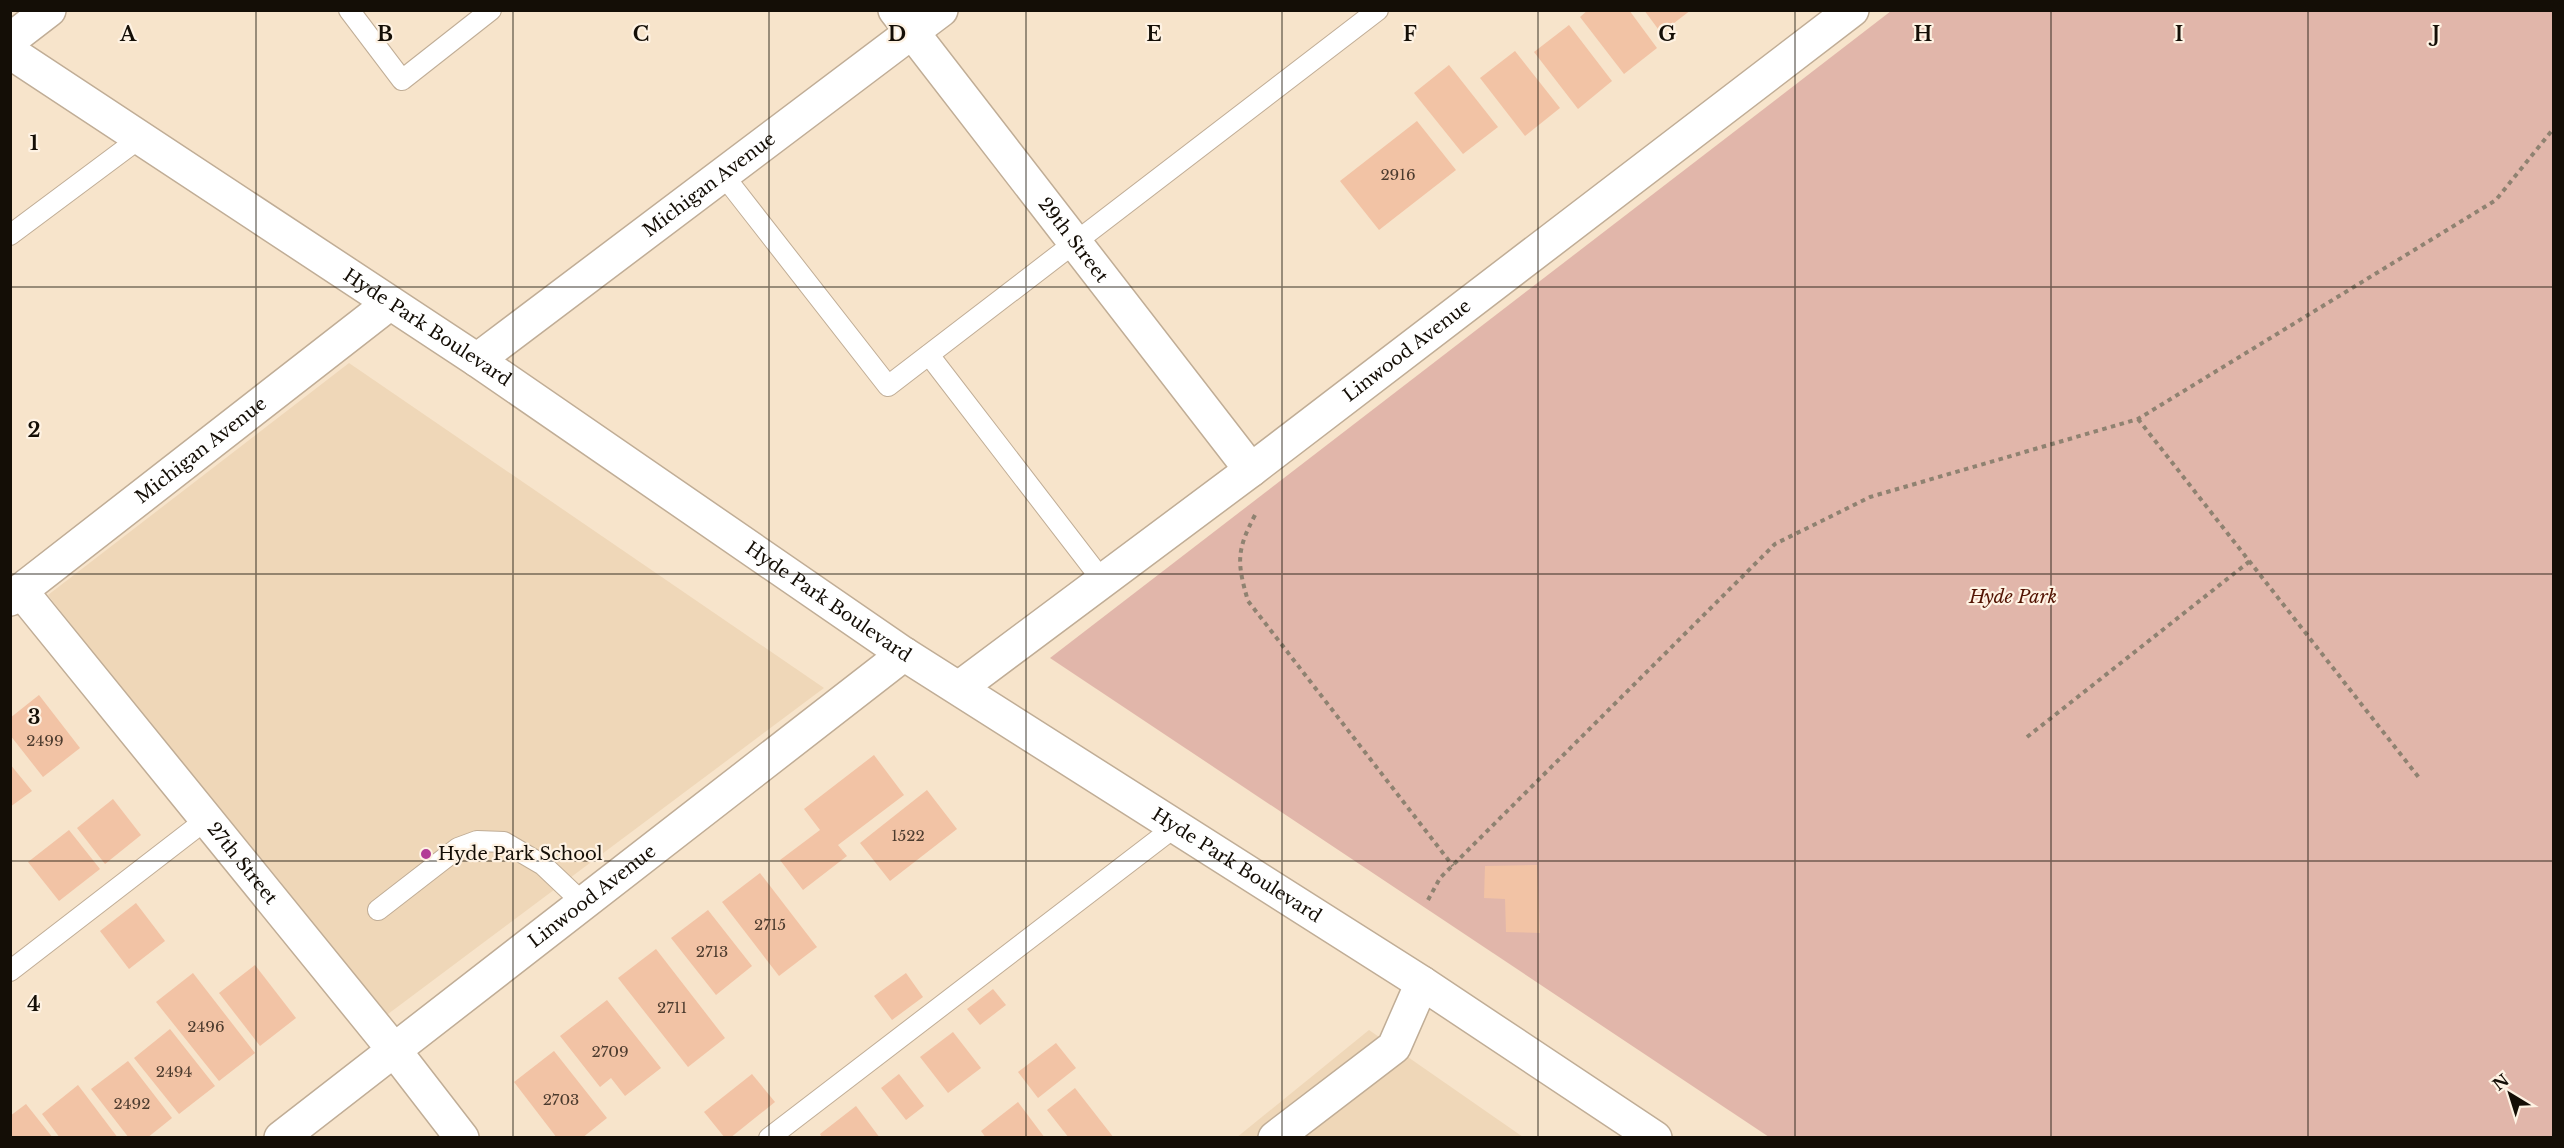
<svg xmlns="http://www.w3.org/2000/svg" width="2564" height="1148" font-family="'Libre Baskerville',serif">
<rect width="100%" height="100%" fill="#f7e4cb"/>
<g fill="#efd7b8">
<polygon points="349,363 824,688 380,1020 48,595"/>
<polygon points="1369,1030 1523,1137 1236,1138"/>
</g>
<polygon fill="#e1b6aa" points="1891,11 2553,11 2553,1137 1769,1137 1050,658"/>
<g fill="#f2c3a5">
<polygon points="1588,10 1629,10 1657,48 1624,74 1580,17"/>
<polygon points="1644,10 1691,10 1661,33"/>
<polygon points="1569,25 1612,81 1578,109 1534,52"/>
<polygon points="1515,51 1560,108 1525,136 1480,78"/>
<polygon points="1449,65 1498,127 1463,154 1414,93"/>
<polygon points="1417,121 1456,170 1379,230 1340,181"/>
<polygon points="39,695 80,748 43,777 10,735 10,718"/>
<polygon points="874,755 904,795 838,845 847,856 803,890 780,860 820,830 804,809"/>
<polygon points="10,764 32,791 10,807"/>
<polygon points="927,790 957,829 890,881 860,843"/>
<polygon points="113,799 141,835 105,864 77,828"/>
<polygon points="69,830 100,869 59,901 28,862"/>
<polygon points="1537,865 1540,933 1506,932 1505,899 1484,898 1485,866"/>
<polygon points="760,873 817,947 779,976 722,902"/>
<polygon points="136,903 165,941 129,969 100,931"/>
<polygon points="708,910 752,966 716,995 671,938"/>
<polygon points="656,949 725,1038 688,1067 618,978"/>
<polygon points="255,965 296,1018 260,1046 219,993"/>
<polygon points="193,973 255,1053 219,1081 156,1002"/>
<polygon points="906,973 923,997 892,1020 874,996"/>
<polygon points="993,989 1006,1005 980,1025 967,1009"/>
<polygon points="607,1000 661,1068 625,1096 611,1078 600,1087 560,1036"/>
<polygon points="170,1029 215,1086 179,1114 134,1058"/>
<polygon points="953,1032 981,1068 948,1093 920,1057"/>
<polygon points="1056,1043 1076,1068 1038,1098 1018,1072"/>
<polygon points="554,1051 607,1118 582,1138 557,1138 514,1082"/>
<polygon points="128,1061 172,1118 147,1138 129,1138 91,1089"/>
<polygon points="752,1074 775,1102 730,1138 725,1138 704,1112"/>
<polygon points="899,1074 924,1106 906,1120 881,1088"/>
<polygon points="78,1085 118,1138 60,1138 42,1114"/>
<polygon points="1075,1088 1114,1138 1069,1138 1047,1110"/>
<polygon points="1018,1102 1045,1138 986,1138 981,1131"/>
<polygon points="26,1104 53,1138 10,1138 10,1116"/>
<polygon points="856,1106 880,1138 822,1138 820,1134"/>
</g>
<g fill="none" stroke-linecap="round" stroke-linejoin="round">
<defs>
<g id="lane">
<polyline points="349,10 402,80 491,10"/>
<polyline points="724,176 888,386 1378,10"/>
<polyline points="10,235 140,138"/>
<polyline points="929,355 1102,580"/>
<polyline points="378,910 458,848 477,841 504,842 543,865 583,903"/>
<polyline points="10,971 207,819"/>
<polyline points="769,1138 1176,826"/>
</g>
<g id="street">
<path id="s1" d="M895,10l356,460"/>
<polyline points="10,40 49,10"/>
<path id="s2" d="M477,360l464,-350"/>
<path id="s3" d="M21,591l373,459 68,88"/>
<path id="s4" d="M10,599l380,-296"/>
<path id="s5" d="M959,688l292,-218 601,-460"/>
<path id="s6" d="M281,1138l623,-484"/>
<polyline points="1275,1138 1394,1047 1422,983"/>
</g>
<g id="secondary">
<path id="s7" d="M10,52l467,308 427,294 518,329 233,155"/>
</g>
</defs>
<use href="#lane" stroke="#c0ad96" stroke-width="22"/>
<use href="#street" stroke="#c0ad96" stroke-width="36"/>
<use href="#secondary" stroke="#c0ad96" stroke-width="36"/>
<g stroke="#8f8271" stroke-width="4" stroke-dasharray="4.5 4.5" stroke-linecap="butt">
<polyline points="2138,419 2420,779"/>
<path d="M1255,515c-19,36 -18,48 -7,86l205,265"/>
<polyline points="2027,737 2250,561"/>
<polyline points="1428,900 1440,878 1775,544 1870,497 2138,419 2496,200 2554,128"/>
</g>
<use href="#lane" stroke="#fff" stroke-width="20"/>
<use href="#street" stroke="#fff" stroke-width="33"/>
<use href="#secondary" stroke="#fff" stroke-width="33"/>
</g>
<path fill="none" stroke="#140e06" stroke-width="1.5" stroke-opacity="0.55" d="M256,10v1128M513,10v1128M769,10v1128M1026,10v1128M1282,10v1128M1538,10v1128M1795,10v1128M2051,10v1128M2308,10v1128M10,287h2544M10,574h2544M10,861h2544"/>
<circle fill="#b23d96" stroke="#fef2e3" stroke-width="2" cx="426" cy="854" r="6"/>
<g text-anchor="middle" stroke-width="4.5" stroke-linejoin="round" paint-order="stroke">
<g font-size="15" fill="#4c3b2e">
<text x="1398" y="180">2916</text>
<text x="45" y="746">2499</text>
<text x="908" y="841">1522</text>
<text x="770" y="930">2715</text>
<text x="712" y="957">2713</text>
<text x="672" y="1013">2711</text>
<text x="206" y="1032">2496</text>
<text x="610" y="1057">2709</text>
<text x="174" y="1077">2494</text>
<text x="561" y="1105">2703</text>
<text x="132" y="1109">2492</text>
</g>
<g font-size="18" fill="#140e06" stroke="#fef2e3">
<text dy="6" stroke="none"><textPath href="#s2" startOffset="291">Michigan Avenue</textPath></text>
<text dy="6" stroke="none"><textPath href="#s1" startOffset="291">29th Street</textPath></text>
<text dy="6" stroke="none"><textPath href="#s7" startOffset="500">Hyde Park Boulevard</textPath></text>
<text dy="6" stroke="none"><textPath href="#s5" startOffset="561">Linwood Avenue</textPath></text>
<text dy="6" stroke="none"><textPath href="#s4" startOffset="242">Michigan Avenue</textPath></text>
<text dy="6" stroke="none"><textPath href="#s7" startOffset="986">Hyde Park Boulevard</textPath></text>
<text dy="6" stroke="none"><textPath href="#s3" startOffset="351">27th Street</textPath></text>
<text dy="6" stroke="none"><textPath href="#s7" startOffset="1472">Hyde Park Boulevard</textPath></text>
<text dy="6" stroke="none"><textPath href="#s6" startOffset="394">Linwood Avenue</textPath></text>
</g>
<g font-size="18" font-style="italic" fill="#531302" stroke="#fef2e3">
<text x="2013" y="603">Hyde Park</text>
</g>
<g font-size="18" fill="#140e06" stroke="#fef2e3" text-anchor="start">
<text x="438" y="860">Hyde Park School</text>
</g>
</g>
<g font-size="20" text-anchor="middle" font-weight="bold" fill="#140e06" stroke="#fef2e3" stroke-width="4.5" stroke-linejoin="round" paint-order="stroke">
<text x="128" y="41">A</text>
<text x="385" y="41">B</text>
<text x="641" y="41">C</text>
<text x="897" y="41">D</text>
<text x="1154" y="41">E</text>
<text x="1410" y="41">F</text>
<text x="1667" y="41">G</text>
<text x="1923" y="41">H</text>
<text x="2179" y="41">I</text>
<text x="2436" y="41">J</text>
<text x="34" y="150">1</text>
<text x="34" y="437">2</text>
<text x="34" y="724">3</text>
<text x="34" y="1011">4</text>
</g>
<rect width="2564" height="1148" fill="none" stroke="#140e06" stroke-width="24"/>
<g transform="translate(2510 1094) rotate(322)" stroke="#fef2e3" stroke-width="4.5" paint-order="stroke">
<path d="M0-4.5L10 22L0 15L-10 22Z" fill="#140e06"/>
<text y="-9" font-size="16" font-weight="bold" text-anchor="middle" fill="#140e06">N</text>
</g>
</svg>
